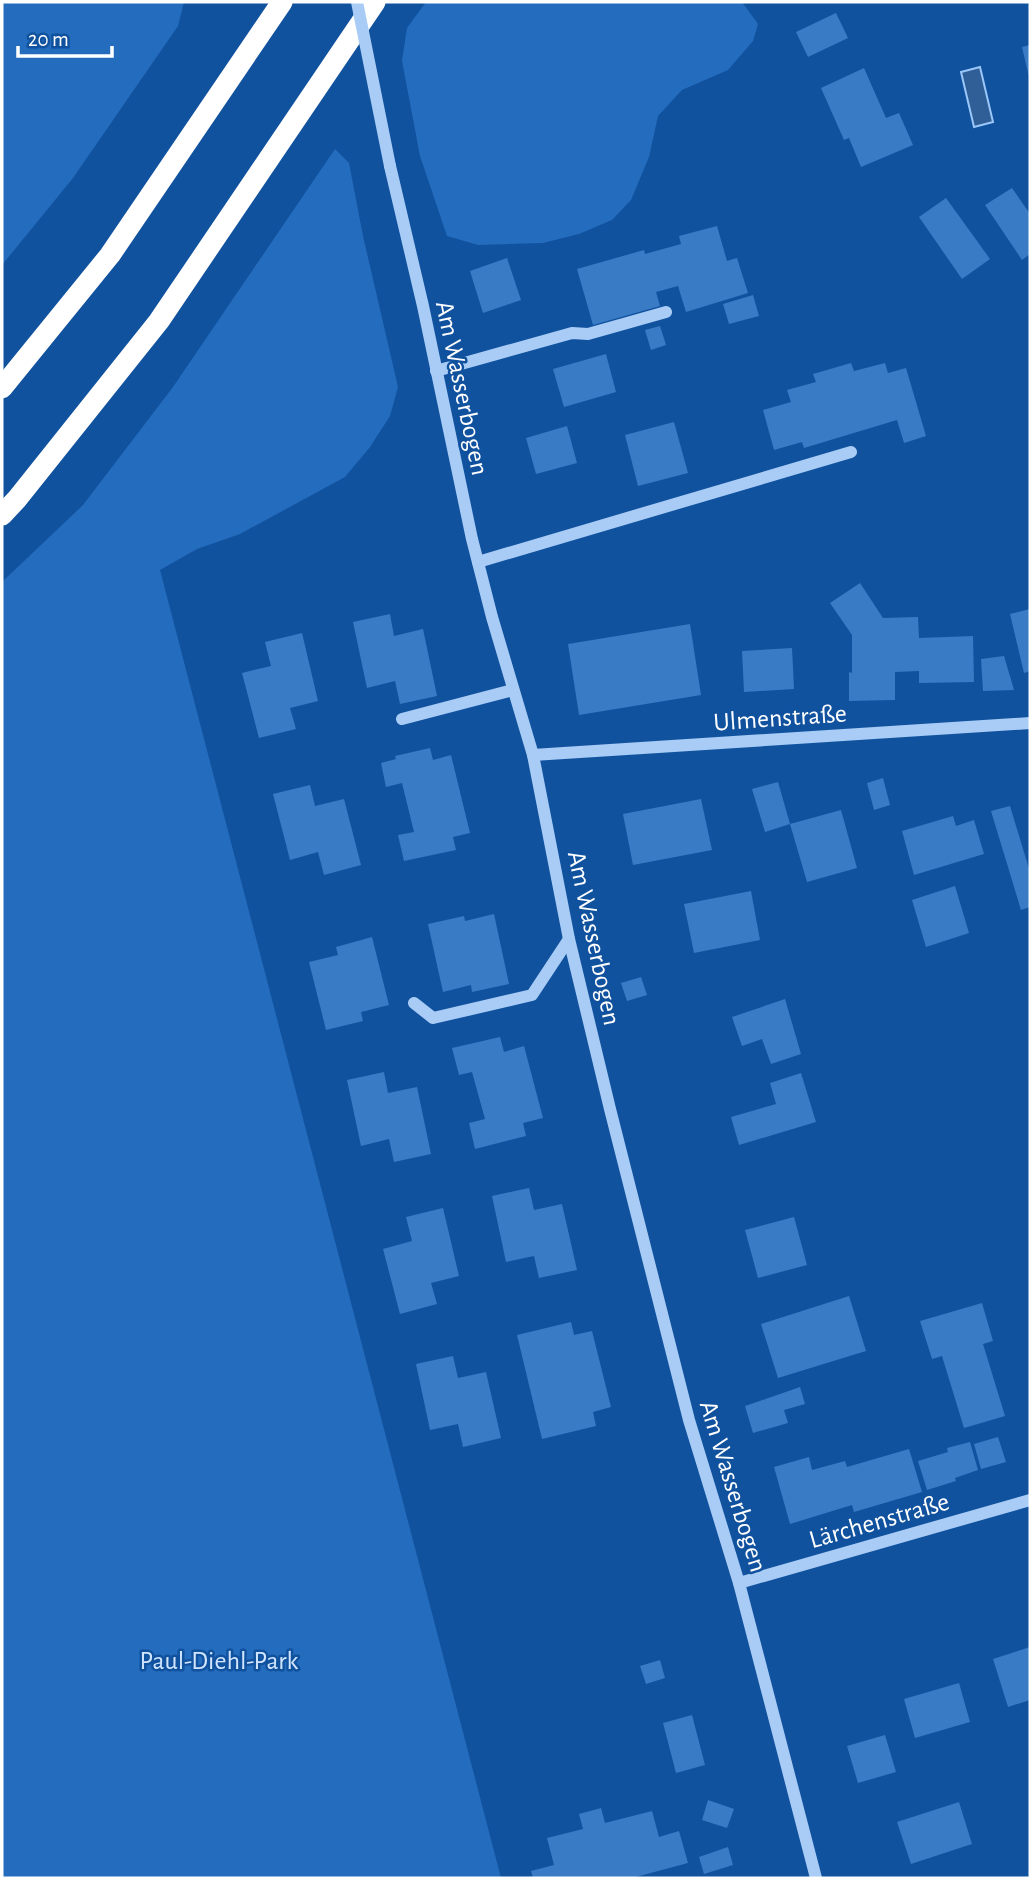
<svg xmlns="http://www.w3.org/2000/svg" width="1032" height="1880" font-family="'Alegreya Sans',sans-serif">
<rect width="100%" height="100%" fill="#11529f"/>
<g fill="#246cbd">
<polygon points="2,2 184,2 178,26 73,178 2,265"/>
<polygon points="426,2 742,2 758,24 753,41 728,70 682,90 658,116 649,157 631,200 612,220 579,234 543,243 478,245 447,236 420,156 402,61 407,28"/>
<polygon points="335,149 349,163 363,236 398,387 390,416 370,447 345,477 240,534 197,549 160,570 501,1878 2,1878 2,582 83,505 173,387"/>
</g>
<polygon fill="#305f97" stroke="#9ac7f8" stroke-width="2" points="980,67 993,122 974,127 961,72"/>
<g fill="#3a7bc6">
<polygon points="836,13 848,38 808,57 796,32"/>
<polygon points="1030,45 1030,77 1029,77 1022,47"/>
<polygon points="864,68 886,118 899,113 913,145 861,167 849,138 844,140 821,88"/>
<polygon points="1012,188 1030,214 1030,254 1022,260 985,205"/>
<polygon points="946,198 990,259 962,279 919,217"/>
<polygon points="717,226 727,261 737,258 748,293 686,312 678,286 656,292 660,306 593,325 577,269 644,250 645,254 681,244 679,236"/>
<polygon points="507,258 521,300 483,313 470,271"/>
<polygon points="753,295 759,316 729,324 723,304"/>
<polygon points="660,326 666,345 651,350 645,330"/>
<polygon points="606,354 616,392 564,407 553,369"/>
<polygon points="851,363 854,371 885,363 888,373 906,368 926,436 904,443 897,420 804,448 802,442 774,450 763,410 791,402 787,390 816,382 813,374"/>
<polygon points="674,422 688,473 638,486 625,435"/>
<polygon points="567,426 577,463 536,474 526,438"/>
<polygon points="860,583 883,618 918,617 919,638 973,636 974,682 919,683 919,671 895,672 895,700 849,701 849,672 852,673 852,635 830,603"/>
<polygon points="1030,609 1030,671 1024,673 1010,614"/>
<polygon points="390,614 394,636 423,629 437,696 400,704 395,681 367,688 353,622"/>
<polygon points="690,624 701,695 579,715 568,644"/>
<polygon points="302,633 318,701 290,708 296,729 259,738 242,673 271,666 265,642"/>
<polygon points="792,648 794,689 744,692 742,651"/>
<polygon points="1004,656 1014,690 983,691 981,659"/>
<polygon points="430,748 433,760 451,755 470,833 453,837 456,850 404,861 398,835 414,832 402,783 386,787 381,763 396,759 395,756"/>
<polygon points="883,778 890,805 874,810 867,783"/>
<polygon points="778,782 790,824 765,832 752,789"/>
<polygon points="310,785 315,806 344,799 361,865 324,875 318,852 290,860 273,794"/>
<polygon points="701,799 712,850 633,865 623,814"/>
<polygon points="1010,806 1030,872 1030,907 1021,910 991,811"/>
<polygon points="841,810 857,868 807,882 790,824"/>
<polygon points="953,816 956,826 974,820 984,854 914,875 902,831"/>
<polygon points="955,886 969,933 926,947 912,900"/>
<polygon points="751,891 760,940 694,953 684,904"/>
<polygon points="494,914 509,984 472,992 471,985 443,992 428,924 464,916 465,921"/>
<polygon points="372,937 389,1005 361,1012 363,1021 326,1030 309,962 338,955 336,947"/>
<polygon points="641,977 647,995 627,1001 621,983"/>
<polygon points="785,999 801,1054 771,1064 762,1039 742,1046 732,1017"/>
<polygon points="500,1037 504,1052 524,1046 543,1118 523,1123 526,1136 475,1149 469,1123 485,1119 472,1072 459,1075 452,1048"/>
<polygon points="384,1072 388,1093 417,1087 431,1154 394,1162 389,1139 361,1146 347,1080"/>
<polygon points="801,1073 816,1122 739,1145 731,1117 776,1104 770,1083"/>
<polygon points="529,1188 534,1210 562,1204 577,1270 539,1278 534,1256 506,1262 492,1196"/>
<polygon points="443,1208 459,1276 431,1283 437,1304 400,1314 383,1249 412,1241 406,1217"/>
<polygon points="794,1217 807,1265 758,1278 745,1230"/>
<polygon points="849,1296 866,1351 778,1378 761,1324"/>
<polygon points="982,1303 993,1341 983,1344 1005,1416 964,1428 942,1356 932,1359 920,1321"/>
<polygon points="571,1322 574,1335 592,1331 611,1407 593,1412 596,1426 542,1439 517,1335"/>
<polygon points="453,1356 458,1378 486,1372 501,1438 463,1447 458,1424 430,1430 416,1364"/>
<polygon points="800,1387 805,1404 784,1410 788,1423 753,1433 745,1406"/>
<polygon points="998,1437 1006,1462 981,1469 974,1444"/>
<polygon points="970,1442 978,1470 955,1478 956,1481 927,1490 918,1461 948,1452 947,1448"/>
<polygon points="909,1449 922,1492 854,1512 852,1505 790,1524 774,1467 809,1457 812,1470 845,1461 847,1467"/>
<polygon points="1030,1647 1030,1700 1008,1707 993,1659"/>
<polygon points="660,1660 665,1678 646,1684 640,1666"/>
<polygon points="959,1683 970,1722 915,1738 904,1699"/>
<polygon points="692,1715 705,1765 676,1773 663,1723"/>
<polygon points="885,1735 896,1772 858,1783 847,1746"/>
<polygon points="708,1800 734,1809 727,1828 702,1820"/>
<polygon points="959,1802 972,1844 911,1864 897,1822"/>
<polygon points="601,1808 605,1823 652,1811 659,1837 679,1831 688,1863 632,1878 533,1878 531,1871 554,1865 547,1838 583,1829 579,1814"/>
<polygon points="728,1847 733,1865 704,1874 699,1857"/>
</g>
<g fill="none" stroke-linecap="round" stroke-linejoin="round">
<g stroke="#a8ccf5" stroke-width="12">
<polyline points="390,166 423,306 472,539 492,617 533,755 569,939 610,1109 689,1420 739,1583 816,1878"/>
<polyline points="436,371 572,333 588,334 666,312"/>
<polyline points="478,562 851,452"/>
<polyline points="402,719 513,690"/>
<polyline points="533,755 1030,723"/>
<polyline points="414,1003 433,1018 532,995 569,939"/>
<polyline points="739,1583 1030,1500"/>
</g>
<g stroke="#fff" stroke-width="21">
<polyline points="2,388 110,255 282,2"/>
<polyline points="2,515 17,499 159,321 375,2"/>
</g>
<polyline stroke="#a8ccf5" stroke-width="12" points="357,2 390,166"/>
</g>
<g text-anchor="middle" stroke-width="5" stroke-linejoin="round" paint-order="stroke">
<g font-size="26" fill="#fff" stroke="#11529f">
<text transform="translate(463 388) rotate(78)" y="9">Am Wasserbogen</text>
<text transform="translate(780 717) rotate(-4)" y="9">Ulmenstraße</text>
<text transform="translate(595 938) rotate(78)" y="9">Am Wasserbogen</text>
<text transform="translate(734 1486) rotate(73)" y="9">Am Wasserbogen</text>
<text transform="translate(879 1520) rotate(-16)" y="9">Lärchenstraße</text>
</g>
<g font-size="26" fill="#d1e6fe" stroke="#11529f">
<text x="219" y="1669">Paul-Diehl-Park</text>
</g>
</g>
<rect width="1032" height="1880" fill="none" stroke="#ffffff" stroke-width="7"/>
<path d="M18 46v10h94v-10" fill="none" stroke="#ffffff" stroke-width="3.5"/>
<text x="28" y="46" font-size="21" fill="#ffffff" stroke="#11529f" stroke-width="5" paint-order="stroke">20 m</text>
</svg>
